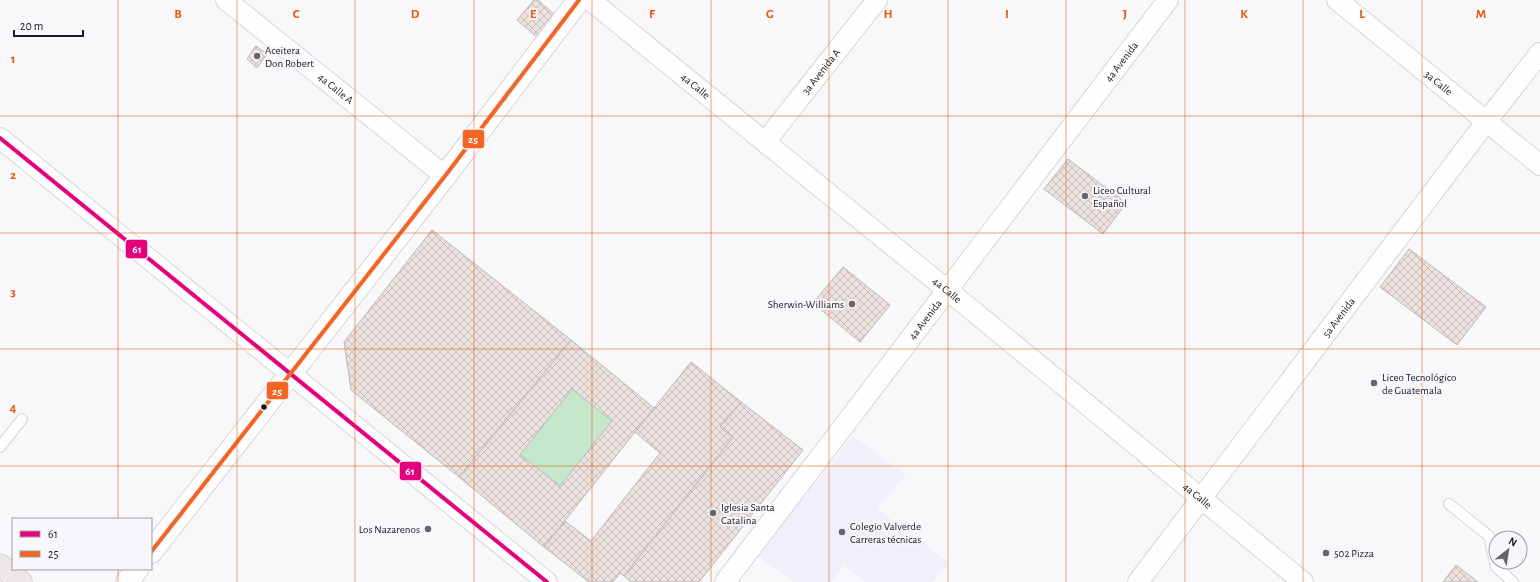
<svg xmlns="http://www.w3.org/2000/svg" width="1540" height="582" font-family="'Alegreya Sans',sans-serif">
<defs>
<pattern id="building-cross-hatch" width="8" height="8" patternUnits="userSpaceOnUse"><rect width="8" height="8" fill="#ebe1de"/><path d="M0 0l8 8M0 8l8-8" fill="none" stroke="#c9c0be"/></pattern>
</defs>
<rect width="100%" height="100%" fill="#f8f7fa"/>
<polygon fill="#f2effb" points="853,436 906,475 877,509 949,562 933,582 866,582 843,565 831,582 793,582 757,555"/>
<polygon fill="#c5e8cc" points="572,389 612,421 560,486 520,455"/>
<g fill="url(#building-cross-hatch)" stroke="#bcb7b6" fill-rule="evenodd">
<polygon points="534,0 538,0 556,16 537,37 517,20"/>
<polygon points="256,46 267,54 257,68 247,59"/>
<polygon points="1068,159 1126,203 1103,234 1044,189"/>
<polygon points="432,230 571,340 459,477 351,390 344,342"/>
<polygon points="1409,249 1486,307 1457,345 1380,287"/>
<polygon points="843,267 890,305 860,342 813,303"/>
<path d="M571,340l83,68 -110,139 -85,-70zM572,389l40,32 -52,65 -40,-31z"/>
<polygon points="691,362 741,402 720,427 733,437 624,576 620,573 613,582 589,582 544,547 565,521 591,541 660,453 635,432"/>
<polygon points="741,402 803,450 699,582 631,582 624,576 733,437 720,427"/>
<polygon points="1456,565 1478,582 1443,582"/>
</g>
<g fill="none" stroke-linecap="round" stroke-linejoin="round">
<defs>
<g id="service">
<polyline points="0,447 22,419"/>
<polyline points="1449,504 1489,536 1496,567 1513,582"/>
</g>
<g id="minor">
<path id="s1" d="M226,0l219,176"/>
<path id="s2" d="M590,0l372,302 341,280"/>
<path id="s3" d="M1337,0l203,165"/>
<polyline points="0,138 547,582"/>
<path id="s4" d="M765,142l112,-142"/>
<path id="s5" d="M725,582l443,-582"/>
<path id="s6" d="M1138,582l348,-460 54,-69"/>
</g>
<g id="tertiary">
<polyline points="151,552 445,176 579,0"/>
<polyline points="127,582 137,569"/>
</g>
<polyline id="primary" points="0,565 21,582"/>
</defs>
<use href="#service" stroke="#d5d4da" stroke-width="12"/>
<use href="#minor" stroke="#d5d4da" stroke-width="22"/>
<use href="#tertiary" stroke="#d5d4da" stroke-width="24"/>
<use href="#primary" stroke="#d3d2d5" stroke-width="24"/>
<use href="#service" stroke="#fefefe" stroke-width="10"/>
<use href="#minor" stroke="#fefefe" stroke-width="20"/>
<use href="#tertiary" stroke="#fefefe" stroke-width="22"/>
<use href="#primary" stroke="#eee7e9" stroke-width="22"/>
<defs>
<polyline id="bus-1" points="0,138 547,582"/>
<polyline id="bus-2" points="151,552 445,176 579,0"/>
</defs>
<use href="#bus-1" stroke="#f7f6fb" stroke-width="7"/>
<use href="#bus-2" stroke="#f7f6fb" stroke-width="7"/>
<use href="#bus-1" stroke="#e5007d" stroke-width="4"/>
<use href="#bus-2" stroke="#f26522" stroke-width="4"/>
</g>
<path fill="none" stroke="#e8590c" stroke-width="1" stroke-opacity="0.55" d="M118,0v519M237,0v582M355,0v582M474,0v582M592,0v582M711,0v582M829,0v582M948,0v582M1066,0v582M1185,0v582M1303,0v582M1422,0v582M0,116h1540M0,233h1540M0,349h1540M0,466h1540M118,569v13"/>
<g fill="#68656c" stroke="#f7f6fb" stroke-width="1.5">
<circle cx="257" cy="56" r="4"/>
<circle cx="1085" cy="196" r="4"/>
<circle cx="852" cy="304" r="4"/>
<circle cx="1374" cy="383" r="4"/>
<circle cx="713" cy="513" r="4"/>
<circle cx="428" cy="529" r="4"/>
<circle cx="842" cy="532" r="4"/>
<circle cx="1326" cy="553" r="4"/>
</g>
<circle fill="#1a1720" stroke="#f7f6fb" stroke-width="1.5" cx="264" cy="407" r="3.5"/>
<g text-anchor="middle" stroke-width="4" stroke-linejoin="round" paint-order="stroke">
<g font-size="11" fill="#1a1720" stroke="#f7f6fb" text-anchor="start">
<text x="265" y="54">Aceitera<tspan x="265" dy="13">Don Robert</tspan></text>
<text x="1093" y="194">Liceo Cultural<tspan x="1093" dy="13">Español</tspan></text>
<text x="844" y="308" text-anchor="end">Sherwin-Williams</text>
<text x="1382" y="381">Liceo Tecnológico<tspan x="1382" dy="13">de Guatemala</tspan></text>
<text x="721" y="511">Iglesia Santa<tspan x="721" dy="13">Catalina</tspan></text>
<text x="850" y="530">Colegio Valverde<tspan x="850" dy="13">Carreras técnicas</tspan></text>
<text x="420" y="533" text-anchor="end">Los Nazarenos</text>
<text x="1334" y="557">502 Pizza</text>
</g>
<g font-size="11" fill="#1a1720" stroke="#f7f6fb">
<text dy="4" stroke="none"><textPath href="#s5" startOffset="654">4a Avenida</textPath></text>
<text dy="4" stroke="none"><textPath href="#s4" startOffset="90">3a Avenida A</textPath></text>
<text dy="4" stroke="none"><textPath href="#s3" startOffset="131">3a Calle</textPath></text>
<text dy="4" stroke="none"><textPath href="#s2" startOffset="136">4a Calle</textPath></text>
<text dy="4" stroke="none"><textPath href="#s1" startOffset="141">4a Calle A</textPath></text>
<text dy="4" stroke="none"><textPath href="#s2" startOffset="460">4a Calle</textPath></text>
<text dy="4" stroke="none"><textPath href="#s6" startOffset="332">5a Avenida</textPath></text>
<text dy="4" stroke="none"><textPath href="#s5" startOffset="330">4a Avenida</textPath></text>
<text dy="4" stroke="none"><textPath href="#s2" startOffset="784">4a Calle</textPath></text>
</g>
</g>
<g font-size="13" text-anchor="middle" font-weight="bold" fill="#e8590c" stroke="#f7f6fb" stroke-width="4" stroke-linejoin="round" paint-order="stroke">
<text x="178" y="18">B</text>
<text x="296" y="18">C</text>
<text x="415" y="18">D</text>
<text x="533" y="18">E</text>
<text x="652" y="18">F</text>
<text x="770" y="18">G</text>
<text x="888" y="18">H</text>
<text x="1007" y="18">I</text>
<text x="1125" y="18">J</text>
<text x="1244" y="18">K</text>
<text x="1362" y="18">L</text>
<text x="1481" y="18">M</text>
<text x="13" y="63">1</text>
<text x="13" y="179">2</text>
<text x="13" y="296">3</text>
<text x="13" y="412">4</text>
</g>
<g stroke="#f7f6fb" stroke-width="1.5">
<rect x="462" y="129" width="23" height="20" rx="4" fill="#f26522"/>
<rect x="125" y="239" width="23" height="20" rx="4" fill="#e5007d"/>
<rect x="266" y="381" width="23" height="19" rx="4" fill="#f26522"/>
<rect x="399" y="461" width="23" height="20" rx="4" fill="#e5007d"/>
</g>
<g font-size="11" text-anchor="middle" font-weight="bold" fill="#fff">
<text x="473" y="143">25</text>
<text x="137" y="253">61</text>
<text x="277" y="395">25</text>
<text x="410" y="475">61</text>
</g>
<rect x="12" y="518" width="140" height="52" fill="#f7f6fb" stroke="#9f9da3"/>
<rect x="20" y="531" width="20" height="6" fill="#e5007d" stroke="#9f9da3"/>
<text x="48" y="538" font-size="12" fill="#1a1720">61</text>
<rect x="20" y="551" width="20" height="6" fill="#f26522" stroke="#9f9da3"/>
<text x="48" y="558" font-size="12" fill="#1a1720">25</text>
<g transform="translate(1508 550) rotate(30)"><circle r="19" fill="#f7f6fb" stroke="#9f9da3"/>
<path d="M0-3L7 15L0 10L-7 15Z" fill="#68656c"/>
<text y="-6" font-size="11" font-weight="bold" text-anchor="middle" fill="#1a1720">N</text>
</g>
<path d="M14 30v6h69v-6" fill="none" stroke="#1a1720" stroke-width="2"/>
<text x="20" y="30" font-size="12" fill="#1a1720" stroke="#f7f6fb" stroke-width="3" paint-order="stroke">20 m</text>
</svg>
